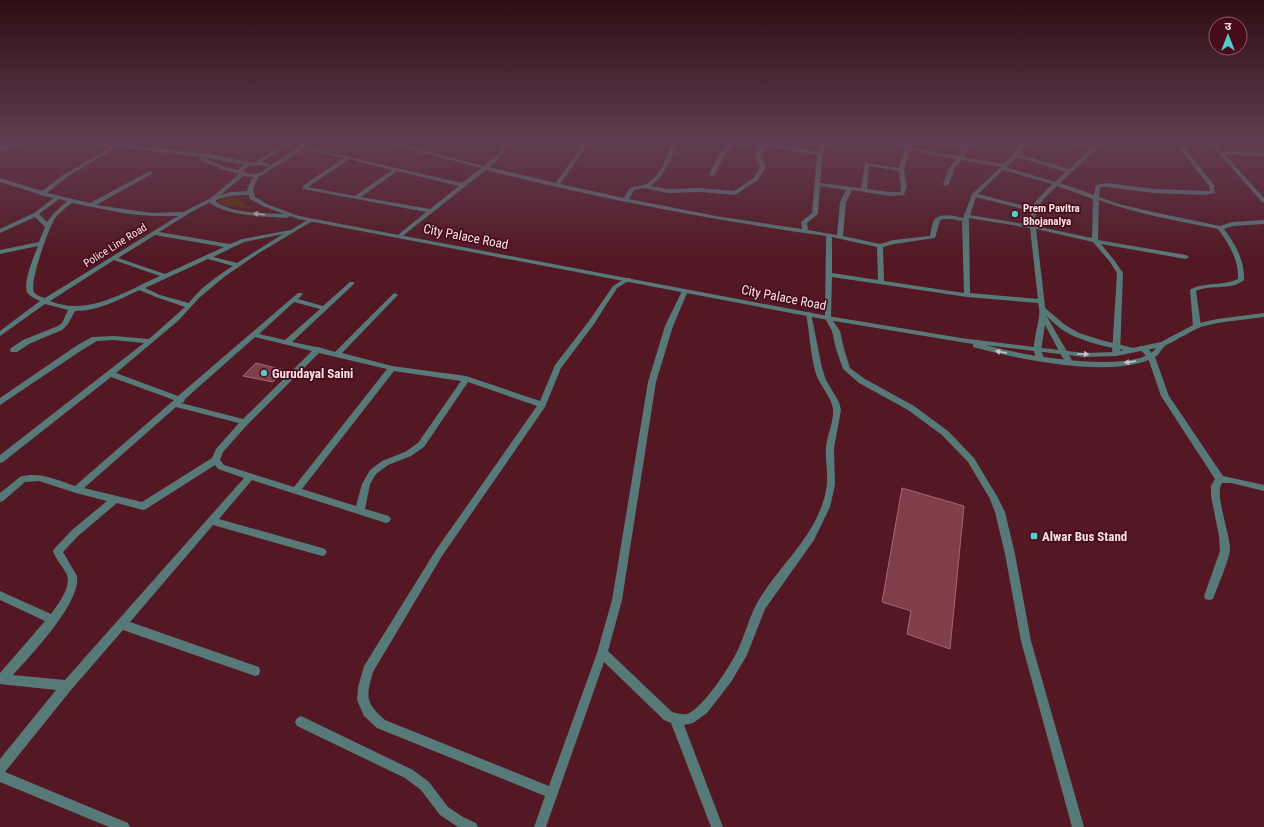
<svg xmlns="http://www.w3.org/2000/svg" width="1264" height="827" font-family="'Roboto Condensed','Noto Sans Devanagari',sans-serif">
<rect width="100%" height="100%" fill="#531824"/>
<polygon fill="#523303" points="235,197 244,204 254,209 229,206 220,203 220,200"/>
<g fill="#7f3f49" stroke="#aa666f">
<polygon points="256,363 284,370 273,382 243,376"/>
<polygon points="902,488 964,506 950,649 907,634 911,611 882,602"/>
</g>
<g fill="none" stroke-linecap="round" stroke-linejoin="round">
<g fill="#577a78" fill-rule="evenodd">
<polygon points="25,141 34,141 0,152 0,148"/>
<path d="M73,141l44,3 92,10 45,9 1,1 -3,2 -50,-9 23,10 17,4 1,1 -3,2 -19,-5 -22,-10 -1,-1 3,-1 -84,-10 -50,30 -20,16 43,10 60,-32 2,1v2l-56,31 56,8 31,-1 28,-14 19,-6 20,-1 3,2 -3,2c-6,0 -13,0 -19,1 -23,3 -52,24 -72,36l71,12 12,-5 49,-9 18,-11 5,1 -55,33 -35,24 -25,21 -20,22 -63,53 62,23 120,-103h4l1,1 -5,5 25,7 27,-24h4v2l-62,58 24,5h2l17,5 58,-58 2,-1 3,2 -1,1 -55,57 50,13 74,10 74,25 15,-36 34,-44 24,-35 13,-8h4v2l-13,8 -23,36 -33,44 -16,39 -103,149 -69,116c-7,24 -8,31 12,48l164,66 48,-133 15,-53 36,-218 17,-56 17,-35 3,-2 3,2 -15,35 -17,56 -34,218 -14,51 64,61c4,1 10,3 15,2 16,-5 47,-53 53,-69 6,-14 10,-29 17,-42 23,-40 64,-70 70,-119 1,-12 -2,-24 -1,-36 1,-13 8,-26 7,-39 -2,-13 -13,-23 -17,-35 -6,-20 -6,-40 -10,-60l3,-2 2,1 11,55 4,12 13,22 2,8 -7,38 1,37 -5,22 -16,33 -49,69 -18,46 -16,27 -24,31 -14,10 -9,2 39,102h-12l-40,-104 -7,-3 -60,-58 -58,165h-12l11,-31 -168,-68 -13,-12 -7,-16 1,-13 6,-21 72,-116 101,-144 -69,-24 -44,65 -13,9 -23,9 -12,9 -6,10 -5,25 24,7 2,3 -2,3 -3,1 -134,-43 -33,39 103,29 3,1 2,3 -2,3 -3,1 -109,-31 -83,97 129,45 1,4 -1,4 -4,1 -132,-46 -52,60 -66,82 123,51 2,4h-21l-109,-45v-23l56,-69 -56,-6v-11l45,-52 -45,-21v-9l51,23c7,-10 22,-28 15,-41 -4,-8 -10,-13 -13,-22l2,-3 17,-18 35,-29 -31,-8 -37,-12 -14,1 -22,19 -3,1v-9l20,-16c18,-6 37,3 55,9l99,-86 -63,-23 -108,85 -3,1v-8l144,-112 -30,-3 -17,1 -15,9 -82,55v-7l76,-52 16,-9 22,-1 35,3 36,-32 -29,-10 -17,-7c-20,10 -41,21 -64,21l-7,13 -6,6 -33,14 -12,8h-6l-1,-2 1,-2 12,-8 35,-14 4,-3 6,-13 -23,-6 -45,32v-5l40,-30c-4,-2 -10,-4 -13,-9 -4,-10 7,-36 11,-46l-38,8v-4l39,-8 6,-15 -10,-10 -35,16v-4l34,-16 20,-15 -14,-3 -1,-1 -39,-12v-4l42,13 21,-16 48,-28zM59,199l8,2 -14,13 -6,8 -8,-8zM72,203l56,11 24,2h26l-133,82c-4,-1 -9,-3 -11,-6 -5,-9 15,-66 22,-75 4,-5 11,-10 16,-14zM283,234l-46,29 -24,-6 31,-15zM155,235l69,12 -59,27 -47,-16zM208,259l25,7c-16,10 -33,22 -44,37l-29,-8 -15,-7zM114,260l46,16c-34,15 -72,41 -110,25zM294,302l26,7 -35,31 -26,-6zM255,337l57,14 -69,68 -62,-16 3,-1 1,-3zM319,353l68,16 -93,118 -70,-22 -4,-5 3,-8 25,-28zM394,371l67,10 -43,62 -13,9 -23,9 -12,9 -8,14 -6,22 -54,-17zM176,407l63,16 -23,26 -4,9 -70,44 -58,-14zM215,465l3,4 26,9 -179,202 -52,-5c18,-20 68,-72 64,-99l-14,-24 15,-16 39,-33 26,7 3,-1z"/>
<path d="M378,141h9l97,25 15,-13 2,-12h5c-3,15 -6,17 -17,26l67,16 29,-42h5l-30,43 64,14 6,-10c6,-2 13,-2 18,-5 13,-8 20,-29 25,-42h5c-6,15 -13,36 -28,45l18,3 33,-1 33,3 20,-13 6,-11 -5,-10 5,-11 -12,-2 -14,1 -9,9 -11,22 -5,-1c5,-10 9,-22 18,-29 12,-12 74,3 91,6l5,-11h5l-5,13 -3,29 41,5 4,-25 34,5 6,-20 -20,-7h9l37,11 27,4 6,-6 -38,-9h11l29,6 4,-6h5l-12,16 40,7 11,-10 9,-13h5l-9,13 50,15 21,-19 -28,-9h9l21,7 8,-7h5l-45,42 34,12 2,-10 10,-2 48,6 56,2 -1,-5 -35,-45h5l35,44 1,8 -11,2 -50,-2 -48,-6h-6l-1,10 20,7 34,8 67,14 12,-4 32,-2v4l-31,2 -9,3c11,14 21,32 20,51 -13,11 -33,4 -48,11l5,35 -4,2 -4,-2 -3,-36 1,-1c15,-7 32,-3 47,-10 1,-19 -9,-35 -20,-50 -40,-8 -81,-15 -119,-29l-1,40 88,15 3,2 -3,2 -85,-15 13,16 9,13 -3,81 -4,2 -4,-2 5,-81 -7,-11 -17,-20 -57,-13 10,86 27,47 -4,2 -4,-2 -20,-37 -4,25 3,8 -4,2c-13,-5 -1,-34 -1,-44 1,-5 0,-9 -1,-13l-71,-6 -135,-20 -1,41 9,13 4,18 6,19 15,11 49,27 34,25 26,27 24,40 7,14 10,42 16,87 53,186h-12l-51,-186 -16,-87 -10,-42 -5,-13 -22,-37 -26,-27 -34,-25 -49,-27 -16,-14 -7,-20 -4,-18 -7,-13 1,-82c-114,-16 -228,-38 -340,-66l-86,68 -2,-1v-2l28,-23 -123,-23 -1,-1 2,-3 40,-27 -43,-10v-2l161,37 19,-15zM765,146l52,9 -5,58 -11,9 1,7 -86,-13 -87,-17 5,-9 10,-2 24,5 33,-1 34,3 23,-15 8,-13 -5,-10zM910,149l21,6 25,4 -7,9 -6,16 3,2 3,-2 6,-16 6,-8 40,7 -29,27 -9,24c-7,-2 -23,-6 -29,2 -2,3 -3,11 -4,16l-37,4 -13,4 -37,-8 3,-34 6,-12 37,6 15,-1 3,-8 -3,-17zM1017,157l49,15 -11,10 -49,-15zM349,159l43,11 -37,26 -47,-9zM869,166l30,5 2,16 -1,5h-11l-22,-3zM1003,170l49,14 -17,18 -3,6 -54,-14zM397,171l62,15 -29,23 -69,-12zM820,186l26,4 -6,12 -3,33 -29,-5 -1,-7 11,-9zM1057,186l36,13 -1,39 -57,-12c-2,-18 10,-29 22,-40zM976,197l55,14 -1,14 -60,-10zM969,218l61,10 8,71 -68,-6zM942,219h9l11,2 2,72 -80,-12 -1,-34 11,-3 41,-6 5,-17zM832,237l45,10 1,33 -46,-7z"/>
<polygon points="1208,141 1213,141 1221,151 1264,153 1264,157 1224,154 1264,198 1264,203 1262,202"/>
<path d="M1140,346h6l9,11 14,39 54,80 41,9v6l-33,-8h-9c-8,11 8,50 8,66 0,9 -12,37 -16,47l-1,3 -4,1 -4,-1 -1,-3 16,-45 -1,-15 -8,-40v-10l4,-7 -54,-83 -13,-38 -9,-10z"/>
<polygon points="301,716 413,770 429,782 448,807 463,817 476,823 478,827 458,827 440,815 421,790 405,778 297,726 295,722 297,718"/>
</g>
<path fill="#577a78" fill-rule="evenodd" d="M290,141h6l-35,21 10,3 30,-19 4,-5h5c-9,12 -23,18 -34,25 -7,4 -10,8 -17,10l-6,13 2,8 14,8 30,11 529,100 133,22 123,15 32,-1 8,-2c-22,-4 -45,-9 -63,-21 -8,-6 -14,-13 -21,-20v-2h4l21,18 14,8 22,7 32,8 28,-6 34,-18 22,-5 47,-6v4c-21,3 -43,4 -63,10 -8,3 -15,8 -22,11 -4,3 -9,5 -13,7 -5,4 -7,11 -13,13 -41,21 -136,1 -180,-11v-3l-145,-24 -530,-101 -8,-3 -3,2c-24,-2 -54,-1 -76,-14v-6l28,-24v-6l7,-4 7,-1zM262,165l6,2c-7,7 -16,9 -24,5v-2l5,-4zM243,176l10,1 -6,12 3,10 15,8 19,7c-21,-1 -49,0 -68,-12v-3zM986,345l98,12 32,-1 40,-8c-2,2 -4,5 -7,6 -29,18 -130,1 -163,-9z"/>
</g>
<defs><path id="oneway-solid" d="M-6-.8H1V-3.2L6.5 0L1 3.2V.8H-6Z"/></defs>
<g fill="#c9c3c4">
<use href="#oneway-solid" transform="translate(259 214) rotate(-174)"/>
<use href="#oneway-solid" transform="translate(1001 352) rotate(-170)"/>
<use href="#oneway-solid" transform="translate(1083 354) rotate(3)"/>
<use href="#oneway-solid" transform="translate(1130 362) rotate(171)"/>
</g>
<linearGradient id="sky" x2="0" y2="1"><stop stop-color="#2e0d14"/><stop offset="0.55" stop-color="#603d50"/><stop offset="1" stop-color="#603d50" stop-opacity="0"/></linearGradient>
<rect width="1264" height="257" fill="url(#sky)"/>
<g fill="#53cdc9" stroke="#470c1b" stroke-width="1.5">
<circle cx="1015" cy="214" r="4"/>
<circle cx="264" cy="373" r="4"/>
<rect x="1030" y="532" width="8" height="8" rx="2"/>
</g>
<g text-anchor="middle" stroke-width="3.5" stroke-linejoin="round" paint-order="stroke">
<g font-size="11" font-weight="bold" fill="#fae2e4" stroke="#470c1b" text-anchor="start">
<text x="1023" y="212">Prem Pavitra<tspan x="1023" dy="13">Bhojanalya</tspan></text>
</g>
<g font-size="11" fill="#fae2e4" stroke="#470c1b">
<text transform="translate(115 245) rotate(-32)" y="4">Police Line Road</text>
</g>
<g font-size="13" fill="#fae2e4" stroke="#470c1b">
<text transform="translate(466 236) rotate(11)" y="5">City Palace Road</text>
<text transform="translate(784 297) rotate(11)" y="5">City Palace Road</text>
</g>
<g font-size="13" font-weight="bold" fill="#fae2e4" stroke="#470c1b" text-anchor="start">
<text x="272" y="378">Gurudayal Saini</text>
<text x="1042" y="541">Alwar Bus Stand</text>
</g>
</g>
<g transform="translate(1228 36)"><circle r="19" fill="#470c1b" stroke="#8f626b"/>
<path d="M0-3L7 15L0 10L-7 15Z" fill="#53cdc9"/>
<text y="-6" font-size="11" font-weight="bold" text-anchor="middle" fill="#fae2e4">उ</text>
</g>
</svg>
